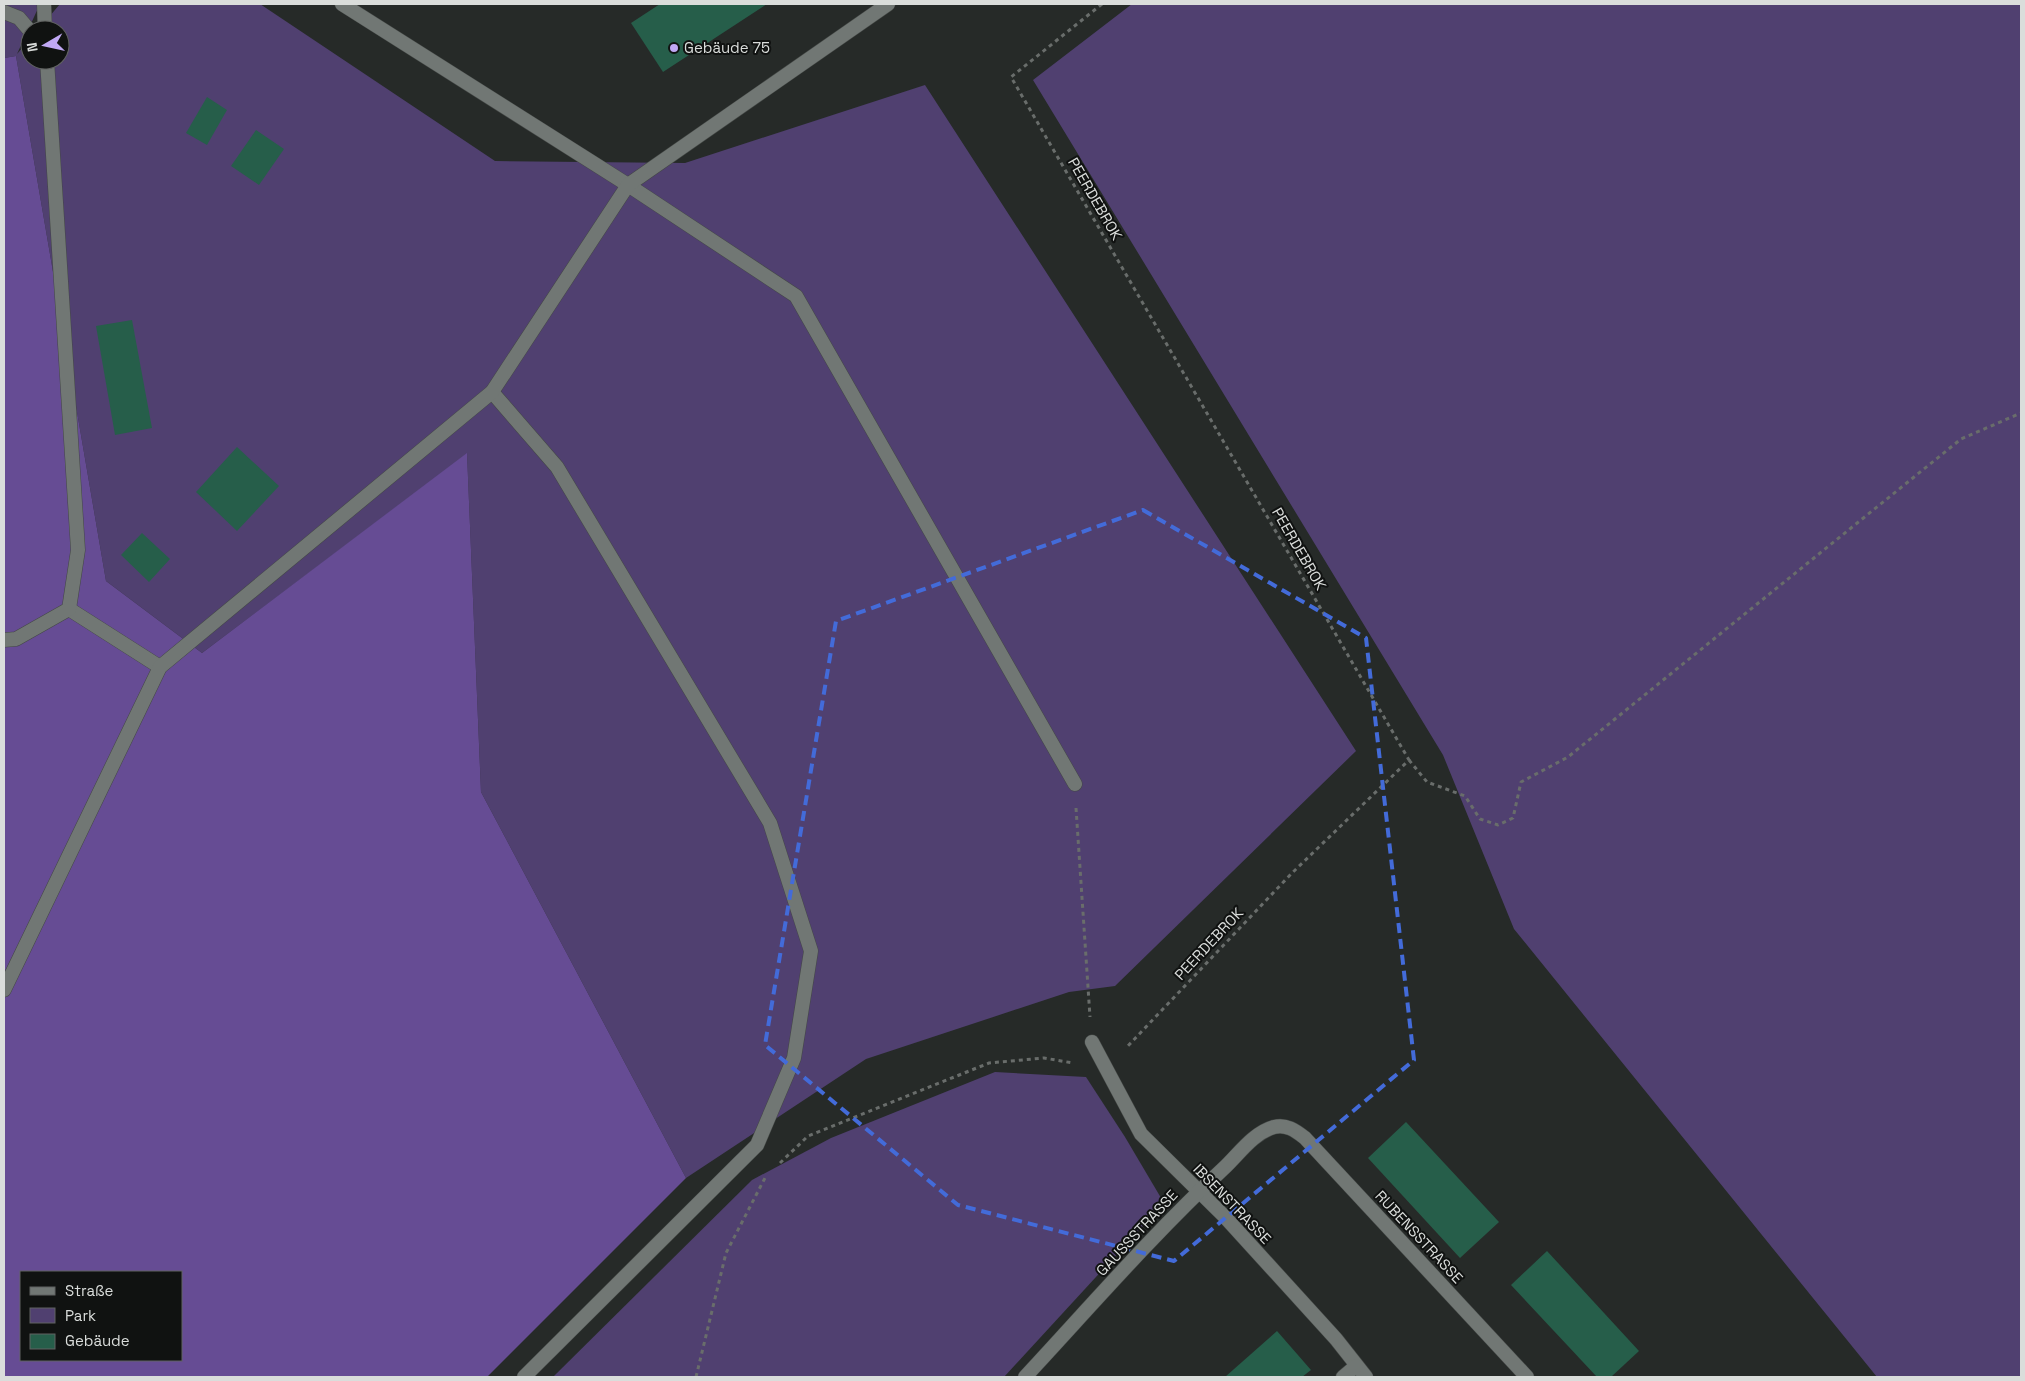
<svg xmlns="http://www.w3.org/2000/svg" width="2025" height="1381" font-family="'Space Grotesk',sans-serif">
<rect width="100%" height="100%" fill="#262a28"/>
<g fill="#504070">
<polygon points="4,4 40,4 17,54 30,39 30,60 60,60 60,30 38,30 60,4 260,4 495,161 685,163 925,85 1356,751 1115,986 1069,992 866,1059 686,1178 481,792 467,454 202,653 106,581 16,56 4,58"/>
<polygon points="1132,4 2021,4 2021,1377 1877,1377 1514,929 1443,755 1033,80"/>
<polygon points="995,1072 1086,1077 1125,1137 1164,1203 1004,1377 553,1377 752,1180 831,1138"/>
</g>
<path fill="#664c94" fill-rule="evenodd" d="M16,56l90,525 96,72 265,-200 14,339 205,386 -199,199h-483v-1319zM21,1272h160v88h-160z"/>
<g fill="#265e4a">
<polygon points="660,4 767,4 663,72 631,23"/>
<polygon points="207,97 227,110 207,145 186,133"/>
<polygon points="256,130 284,149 259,185 231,166"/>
<polygon points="132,320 152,428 115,435 96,326"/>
<polygon points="237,447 279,486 237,531 196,492"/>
<polygon points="142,533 170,559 149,582 121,555"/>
<polygon points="1406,1122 1499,1222 1460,1258 1368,1158"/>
<polygon points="1547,1251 1639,1351 1611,1377 1597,1377 1511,1285"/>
<polygon points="1277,1331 1311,1370 1302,1377 1225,1377"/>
</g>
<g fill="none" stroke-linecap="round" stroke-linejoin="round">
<defs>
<g id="service">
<polyline points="44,4 45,30"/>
<polyline points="342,4 628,185 796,296 1075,784"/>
<polyline points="4,12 19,18 30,31"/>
<polyline points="492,392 557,467 770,823 811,951 794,1058 757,1145 524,1377"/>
<polyline points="69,609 160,667"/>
<polyline points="4,640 16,639 69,609 78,550 47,60"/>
<polyline points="4,990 160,667 492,392 628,185 888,4"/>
</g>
<g id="minor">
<polyline points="1092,1042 1141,1134 1225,1217 1336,1339 1366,1377"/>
<path d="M1025,1377c65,-70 129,-144 199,-209 15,-14 29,-35 50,-41 12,-3 21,3 31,11l222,239"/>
<polyline points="1343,1377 1356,1366"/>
</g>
</defs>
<use href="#service" stroke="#444846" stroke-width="15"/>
<use href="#minor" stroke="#444846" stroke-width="15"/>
<g stroke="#696d6b" stroke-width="3" stroke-dasharray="4 4" stroke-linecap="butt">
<polyline points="1102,4 1011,77 1409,760 1292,873 1126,1048"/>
<polyline points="1409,760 1427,782 1465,796 1480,819 1498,825 1513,818 1521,782 1568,757 1961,439 2021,413"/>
<polyline points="1076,808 1090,1017"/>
<polyline points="780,1163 808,1136 989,1063 1044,1058 1073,1063"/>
<polyline points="696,1377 726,1253 766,1176"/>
</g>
<use href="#service" stroke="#717774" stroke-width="14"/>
<use href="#minor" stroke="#717774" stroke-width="14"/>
</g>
<path fill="none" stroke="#436bd9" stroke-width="4" stroke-dasharray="10 6" stroke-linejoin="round" d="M1143,510l223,128 48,422 -240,201 -216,-56 -193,-160 71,-424z"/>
<circle fill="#c0a8f4" stroke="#101211" stroke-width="2" cx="674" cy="48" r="5"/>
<g text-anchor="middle" stroke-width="4" stroke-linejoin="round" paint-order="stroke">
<g font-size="15" fill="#dadddb" stroke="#101211" text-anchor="start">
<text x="684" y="53">Gebäude 75</text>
</g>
<g font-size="15" fill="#dadddb" stroke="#101211">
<text transform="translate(1095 199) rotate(60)" y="5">PEERDEBROK</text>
<text transform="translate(1299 549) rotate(60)" y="5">PEERDEBROK</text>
<text transform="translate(1209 944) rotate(-47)" y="5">PEERDEBROK</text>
<text transform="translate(1232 1204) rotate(46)" y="5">IBSENSTRASSE</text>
<text transform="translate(1137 1233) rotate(-47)" y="5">GAUSSSTRASSE</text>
<text transform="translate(1419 1237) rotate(47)" y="5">RUBENSSTRASSE</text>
</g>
</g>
<rect width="2025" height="1381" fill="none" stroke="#dadddb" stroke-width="10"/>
<rect x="20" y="1271" width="162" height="90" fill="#101211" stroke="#616362"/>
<rect x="30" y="1287" width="25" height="8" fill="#717774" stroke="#616362"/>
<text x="65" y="1296" font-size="15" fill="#dadddb">Straße</text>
<rect x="30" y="1308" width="25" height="15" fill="#504070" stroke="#616362"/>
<text x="65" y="1321" font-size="15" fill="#dadddb">Park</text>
<rect x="30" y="1334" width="25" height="15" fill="#265e4a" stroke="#616362"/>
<text x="65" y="1346" font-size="15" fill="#dadddb">Gebäude</text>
<g transform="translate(45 45) rotate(261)"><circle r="24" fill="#101211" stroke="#616362"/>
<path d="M0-4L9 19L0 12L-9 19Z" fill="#c0a8f4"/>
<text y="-8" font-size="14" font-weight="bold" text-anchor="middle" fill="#dadddb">N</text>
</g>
</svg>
